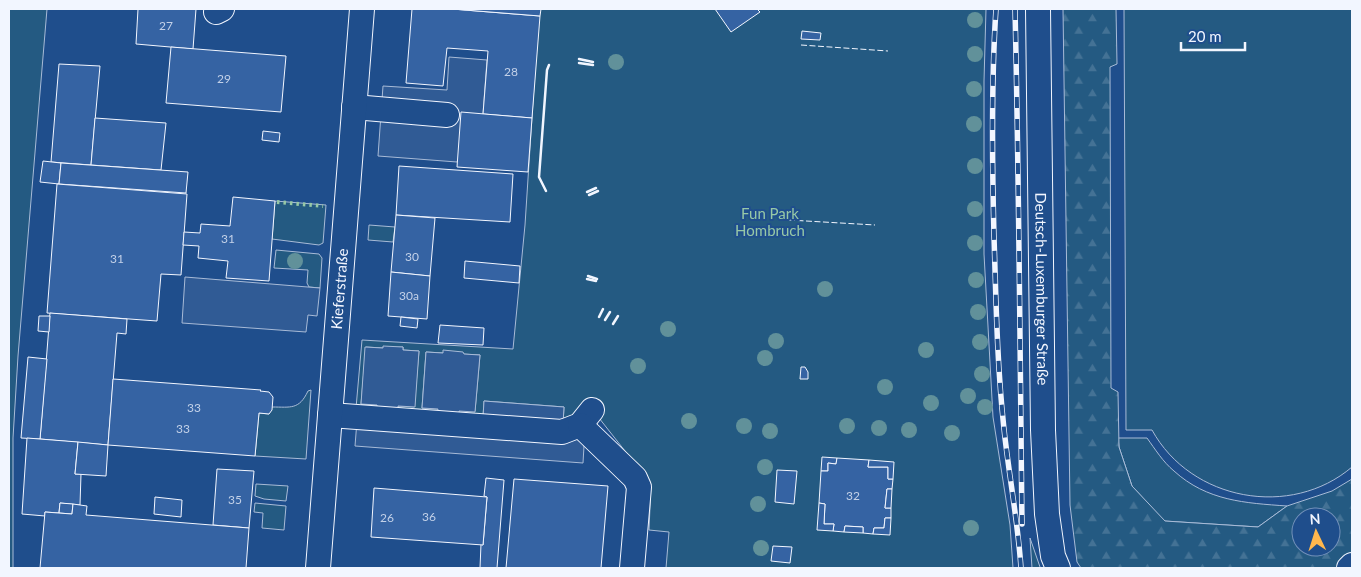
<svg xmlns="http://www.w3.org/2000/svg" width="1361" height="577" font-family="Lato,sans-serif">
<defs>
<pattern id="forest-firs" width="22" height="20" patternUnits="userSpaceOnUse" patternTransform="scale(1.25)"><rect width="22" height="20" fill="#245a82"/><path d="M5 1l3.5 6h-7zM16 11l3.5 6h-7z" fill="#447295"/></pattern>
</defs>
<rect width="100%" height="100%" fill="#1f4e8c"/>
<g fill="#245a82" stroke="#a8bbd7">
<polygon points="9,9 47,9 18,356 13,438 13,568 9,568"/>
<polygon points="539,9 986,9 984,81 984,254 993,417 1010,525 1013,568 666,568 669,532 649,530 651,484 588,404 563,424 564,407 484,401 483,417 458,416 459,410 475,411 480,355 426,352 422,408 438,409 437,414 398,412 398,406 414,407 419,351 403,350 403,347 383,348 366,347 361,404 378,405 377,409 356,408 362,340 513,349 525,225"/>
<path d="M1124,9h228v458c-61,52 -161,34 -200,-37h-26z"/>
<polygon points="275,201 326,205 323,243 319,245 272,239"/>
<polygon points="369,225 395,227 393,242 368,240"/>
<polygon points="276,250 319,254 322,258 320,288 309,287 307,283 308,270 274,268"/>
<path d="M311,390l-5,69 -51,-3 4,-43 10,1 3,-7c19,0 27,3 36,-16z"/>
<path d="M1118,438h29c8,11 16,24 27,33 33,30 71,32 113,35l-29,21 -94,-6 -32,-35 -13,-39z"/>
<polygon points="256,484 288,486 286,501 264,499 255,496"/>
<polygon points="255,503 286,506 284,530 262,528 263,513 254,512"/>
<polygon points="1030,538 1040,567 1040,568 1032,568"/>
</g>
<path fill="url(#forest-firs)" stroke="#a8bbd7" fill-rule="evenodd" d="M1063,9h53l1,55 -7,3 1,321 7,4 1,55 13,39 33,35 93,6 29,-21 45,-15 20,-12v76l-16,13h-255l-4,-6 -7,-57zM1301,517h30v30h-30z"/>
<g fill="#305b95" stroke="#a8bbd7">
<polygon points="449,57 487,60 483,114 457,162 378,156 383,86 447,90"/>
<polygon points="185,277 320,288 317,316 308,315 306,332 182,323"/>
<polygon points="383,346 403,347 403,350 419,351 415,407 398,406 398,412 437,414 438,409 422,408 426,352 443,353 443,350 463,352 464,354 480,355 475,412 459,411 459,416 483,417 484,401 564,407 563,424 570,423 584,446 583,463 355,446 358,408 377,409 377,405 361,404 365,347 383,348"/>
</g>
<g fill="#3563a3" stroke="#f2f6ff">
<polygon points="138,9 196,9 193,49 136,44"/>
<polygon points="412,9 452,9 540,16 532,118 483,114 488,51 447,48 443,86 406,83"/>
<polygon points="452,9 541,9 540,16"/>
<polygon points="715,9 757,9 760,12 731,32"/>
<polygon points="802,31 821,33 820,40 801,39"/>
<polygon points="171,47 286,56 281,112 166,103"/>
<polygon points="59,64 100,66 91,165 51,162"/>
<polygon points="461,112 532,118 528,172 457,167"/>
<polygon points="95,118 166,123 161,170 91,165"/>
<polygon points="263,131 280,133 279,142 262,140"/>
<polygon points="43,161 61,163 59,184 40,182"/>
<polygon points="61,163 188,172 186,193 59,184"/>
<polygon points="399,166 513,174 510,222 396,215"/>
<polygon points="57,184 187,194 181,275 161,274 157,321 47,313"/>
<polygon points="233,197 275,201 269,281 226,278 228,261 198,258 199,246 183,245 184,232 200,233 201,224 230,226"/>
<polygon points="396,215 435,218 430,276 391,272"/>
<polygon points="465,261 520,266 519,283 464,278"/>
<polygon points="391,272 430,276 427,319 388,316"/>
<polygon points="50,313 127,319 126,334 117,333 108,445 40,439"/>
<polygon points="39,316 50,316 49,332 38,331"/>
<polygon points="401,317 418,319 417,328 400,326"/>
<polygon points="440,325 484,328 483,345 438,343"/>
<polygon points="28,357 47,359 40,439 21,438"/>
<polygon points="801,367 805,367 808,372 808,379 800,379"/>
<polygon points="113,379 261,390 260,391 269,392 273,397 272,410 269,414 259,413 255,456 108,445"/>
<polygon points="27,438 78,442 75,474 81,474 80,505 60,503 59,513 45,512 45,516 22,514"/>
<polygon points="78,442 108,445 106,476 75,474"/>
<polygon points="822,457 837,458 836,464 828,463 828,471 821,471"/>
<polygon points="837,458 869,460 868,467 888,467 888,479 893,479 892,489 887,489 885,508 891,508 891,518 885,518 884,528 874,528 873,534 863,533 863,527 845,526 844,532 833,531 834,524 824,524 825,504 819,503 821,471 828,471 828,463 836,464"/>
<polygon points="869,460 894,462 893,479 888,479 888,467 868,467"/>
<polygon points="217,469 254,471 249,528 213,525"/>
<polygon points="777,470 797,471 794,504 775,502"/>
<polygon points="486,478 504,480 497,568 480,568 481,544 483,545 487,497 484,496"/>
<polygon points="514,479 608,486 601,568 506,568"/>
<polygon points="374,488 487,497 483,545 371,537"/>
<polygon points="887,489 892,489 891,508 885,508"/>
<polygon points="155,497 182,500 181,517 154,514"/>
<polygon points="60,503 73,504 72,514 59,513"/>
<polygon points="819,503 825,504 824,524 834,524 833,531 817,530"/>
<polygon points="73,504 87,506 86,515 249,528 246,568 40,568 45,512 72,514"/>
<polygon points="885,518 891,518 890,535 873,534 874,528 884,528"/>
<polygon points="845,526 863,527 863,533 844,532"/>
<polygon points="773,546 792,547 790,563 771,561"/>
</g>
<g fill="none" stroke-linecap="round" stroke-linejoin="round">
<defs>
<g id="minor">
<path id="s1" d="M1038,9l5,421 4,84 6,42 5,12"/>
<polyline points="216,12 222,9"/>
<polyline points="354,107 447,115"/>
<polyline points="330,415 562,432 580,425 592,410"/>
<polyline points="580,425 635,478 639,487 632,568"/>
<path id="s2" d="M318,568l44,-559"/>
<polyline points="1349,568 1352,565"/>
</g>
</defs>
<use href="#minor" stroke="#f2f6ff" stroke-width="26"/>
<use href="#minor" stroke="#1f4e8c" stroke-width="24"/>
<defs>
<g id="rail">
<path d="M996,9c-5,75 -4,151 -2,227 2,64 3,129 10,193 5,47 14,93 17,139"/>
<path d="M1015,9c4,171 5,343 7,515"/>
</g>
</defs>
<use href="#rail" stroke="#f2f6ff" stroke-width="5.5"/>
<use href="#rail" stroke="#1f4e8c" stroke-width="4" stroke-dasharray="11" stroke-linecap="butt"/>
<polyline stroke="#97c8a6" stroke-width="4" stroke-dasharray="2.5 4" stroke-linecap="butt" points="277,202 323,206"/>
<g stroke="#f2f6ff" stroke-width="1" stroke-dasharray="6 2.5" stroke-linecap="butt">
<polyline points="801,45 888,51"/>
<polyline points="789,220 875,225"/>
</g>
<g stroke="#f2f6ff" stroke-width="2.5">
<polyline points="579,59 593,62"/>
<polyline points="579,63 593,65"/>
<polyline points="546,191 539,177 547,70 549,65"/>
<polyline points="587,192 596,188"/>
<polyline points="589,195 598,191"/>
<polyline points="588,276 597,279"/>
<polyline points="587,279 596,281"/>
<polyline points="599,317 603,309"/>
<polyline points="605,320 610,312"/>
<polyline points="613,324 618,316"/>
</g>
</g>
<g fill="#61919a">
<circle cx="975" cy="20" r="8"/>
<circle cx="975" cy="54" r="8"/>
<circle cx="616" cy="62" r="8"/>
<circle cx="974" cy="89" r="8"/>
<circle cx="974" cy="124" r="8"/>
<circle cx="975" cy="166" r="8"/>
<circle cx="975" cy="209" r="8"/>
<circle cx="975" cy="243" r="8"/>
<circle cx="295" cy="261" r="8"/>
<circle cx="976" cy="280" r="8"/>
<circle cx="825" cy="289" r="8"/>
<circle cx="978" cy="312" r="8"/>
<circle cx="668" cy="329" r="8"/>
<circle cx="776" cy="341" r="8"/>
<circle cx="980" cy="342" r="8"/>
<circle cx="926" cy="350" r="8"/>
<circle cx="765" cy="358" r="8"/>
<circle cx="638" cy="366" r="8"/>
<circle cx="982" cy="374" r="8"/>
<circle cx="885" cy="387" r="8"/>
<circle cx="968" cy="396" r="8"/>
<circle cx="931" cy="403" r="8"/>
<circle cx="985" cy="407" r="8"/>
<circle cx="689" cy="421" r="8"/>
<circle cx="744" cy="426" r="8"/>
<circle cx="847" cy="426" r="8"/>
<circle cx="879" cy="428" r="8"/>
<circle cx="909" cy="430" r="8"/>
<circle cx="770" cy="431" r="8"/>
<circle cx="952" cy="433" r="8"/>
<circle cx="765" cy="467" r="8"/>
<circle cx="758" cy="504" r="8"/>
<circle cx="971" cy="528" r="8"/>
<circle cx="761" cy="548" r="8"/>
</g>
<g text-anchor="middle" stroke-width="4" stroke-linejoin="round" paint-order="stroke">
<g font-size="12" fill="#c3d1e8">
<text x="166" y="30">27</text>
<text x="511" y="76">28</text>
<text x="224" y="83">29</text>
<text x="228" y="243">31</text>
<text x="412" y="261">30</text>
<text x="117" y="263">31</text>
<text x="409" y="300">30a</text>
<text x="194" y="412">33</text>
<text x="183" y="433">33</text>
<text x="853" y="500">32</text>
<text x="235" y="504">35</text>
<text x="429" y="521">36</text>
<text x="387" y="522">26</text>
</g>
<g font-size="15" fill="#97c8a6" stroke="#1f4e8c">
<text x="770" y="219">Fun Park<tspan x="770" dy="17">Hombruch</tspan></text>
</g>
<g font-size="15" fill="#f2f6ff" stroke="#1f4e8c">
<text dy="5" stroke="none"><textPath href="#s2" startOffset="280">Kieferstraße</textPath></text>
<text dy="5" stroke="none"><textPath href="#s1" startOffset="280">Deutsch-Luxemburger Straße</textPath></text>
</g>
</g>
<rect width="1361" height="577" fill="none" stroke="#f2f6ff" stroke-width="20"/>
<g transform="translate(1316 532) rotate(356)"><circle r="24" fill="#1f4e8c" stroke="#7391ba"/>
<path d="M0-4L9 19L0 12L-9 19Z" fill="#ffb74d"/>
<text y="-8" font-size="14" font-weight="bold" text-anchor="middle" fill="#f2f6ff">N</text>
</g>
<path d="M1181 42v8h64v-8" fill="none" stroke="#f2f6ff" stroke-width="2.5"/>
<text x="1188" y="42" font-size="15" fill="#f2f6ff" stroke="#1f4e8c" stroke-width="4" paint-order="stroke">20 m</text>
</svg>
